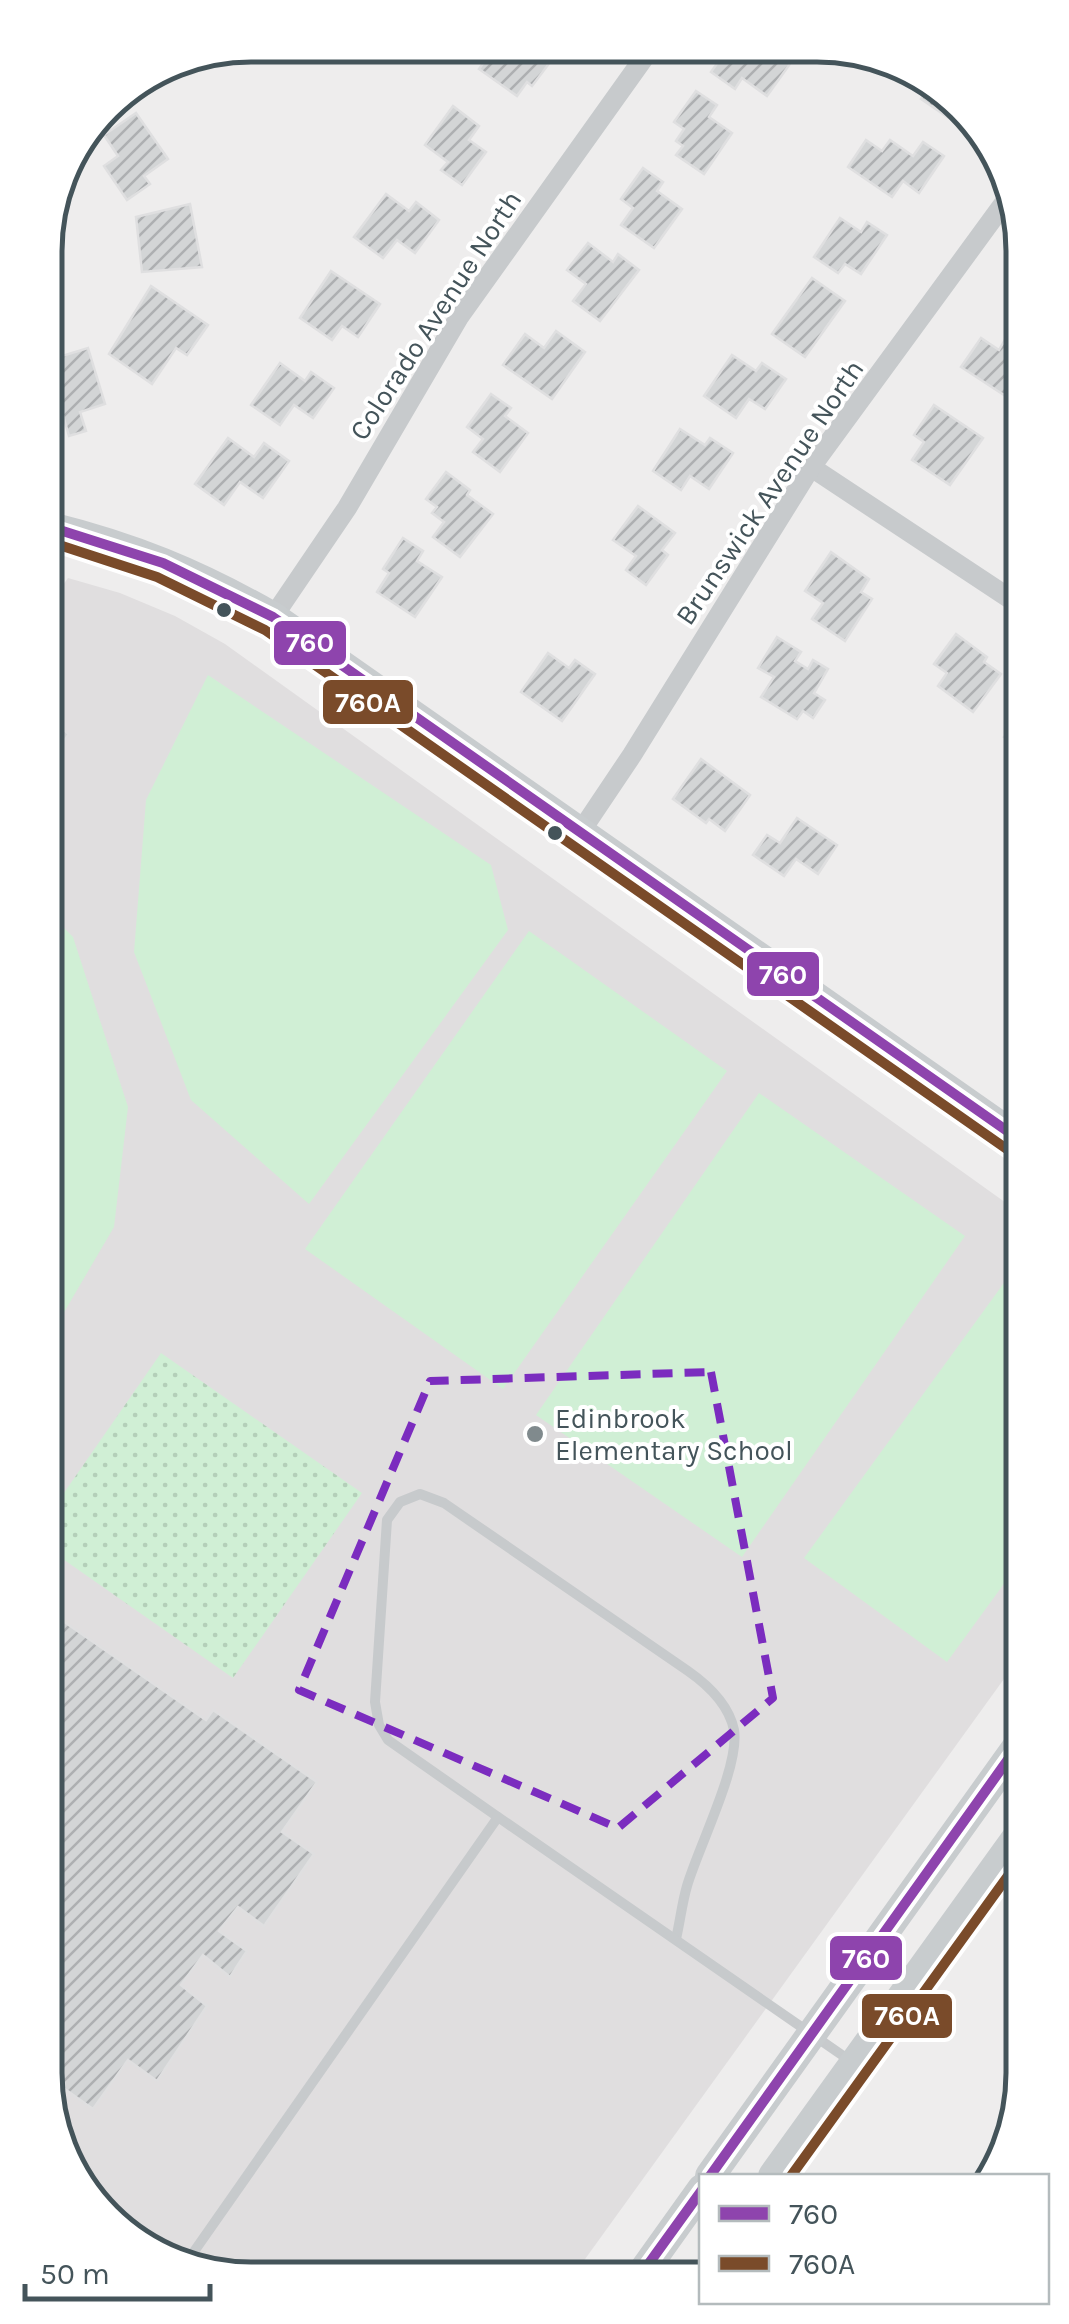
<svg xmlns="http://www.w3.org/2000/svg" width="1069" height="2324" font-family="Karla,sans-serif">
<defs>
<pattern id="park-dots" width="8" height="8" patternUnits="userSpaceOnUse" patternTransform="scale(2.5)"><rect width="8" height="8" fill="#d0efd5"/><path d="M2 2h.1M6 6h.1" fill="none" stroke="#b4cfb9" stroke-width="1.8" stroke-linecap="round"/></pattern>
<pattern id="building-hatch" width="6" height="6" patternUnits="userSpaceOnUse" patternTransform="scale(2.5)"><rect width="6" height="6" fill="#d3d5d6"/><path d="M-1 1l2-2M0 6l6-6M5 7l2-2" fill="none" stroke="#adafb1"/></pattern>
</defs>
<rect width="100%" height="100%" fill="#eeeded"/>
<polygon fill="#e0dedf" points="68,578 120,593 175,616 225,644 1020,1213 1022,1654 575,2273 212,2275 115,2227 52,2127 47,607"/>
<polygon fill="url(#park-dots)" points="161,1353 362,1493 233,1678 50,1550 50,1513"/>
<g fill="#d0efd5">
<polygon points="208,675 491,865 508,930 309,1204 191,1100 134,952 146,800"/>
<polygon points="48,912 73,937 128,1107 114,1227 49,1338"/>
<polygon points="529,931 727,1071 503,1389 305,1249"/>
<polygon points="759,1093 965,1236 742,1557 536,1415"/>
<polygon points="1009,1276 1021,1285 1022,1559 947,1662 804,1558"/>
</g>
<g fill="url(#building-hatch)" stroke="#dfdfe0" stroke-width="2.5">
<polygon points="495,47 520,47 526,51 529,47 549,47 557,53 532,86 527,82 517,96 479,69"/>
<polygon points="728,48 790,49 797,54 767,96 742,78 735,89 711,72"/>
<polygon points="929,87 963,105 967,112 959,125 921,99"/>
<polygon points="696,91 717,105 709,117 732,133 704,174 676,155 683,146 676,141 684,129 674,122"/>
<polygon points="453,106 479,126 469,140 486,152 462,185 441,170 448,162 425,145"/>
<polygon points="136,113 168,159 144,176 150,184 127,200 104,166 118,156 104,135"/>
<polygon points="866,140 882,151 890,140 913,156 923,142 944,156 919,193 903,181 892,197 848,167"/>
<polygon points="643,168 663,182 657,191 682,209 654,248 621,225 633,208 621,199"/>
<polygon points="386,194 409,211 416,202 439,220 415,253 397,240 383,258 354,237"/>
<polygon points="190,204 202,267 142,272 136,217"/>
<polygon points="840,218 861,232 867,222 887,235 861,274 845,264 838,273 814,257"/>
<polygon points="588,243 613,262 618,254 639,270 600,321 573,301 586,284 567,270"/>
<polygon points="331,271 380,304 358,337 342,326 332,340 300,318"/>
<polygon points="812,278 845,301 805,357 772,334"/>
<polygon points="151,286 208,325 187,355 176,348 152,384 109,354"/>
<polygon points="556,331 585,352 552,399 503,365 525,334 544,348"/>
<polygon points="1007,336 1017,342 1017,381 1007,397 961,367 981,338 999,350"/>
<polygon points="88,348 105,404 80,412 86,431 69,436 63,415 46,420 46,370 55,367 52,359"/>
<polygon points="732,355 756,371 762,363 786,379 765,409 749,399 736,418 704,396"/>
<polygon points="280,363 305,381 311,372 334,388 313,418 294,405 280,425 251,405"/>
<polygon points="491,394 511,408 505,416 528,433 500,472 473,452 483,439 467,427"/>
<polygon points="934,405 983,438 950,485 912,460 924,442 914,435"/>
<polygon points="680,429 705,445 710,438 733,453 709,489 690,476 681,490 653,471"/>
<polygon points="228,438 254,457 264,443 289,461 263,498 240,482 224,505 195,484"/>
<polygon points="446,472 470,490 467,495 493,514 460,557 433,537 444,522 432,513 437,507 426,499"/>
<polygon points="638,506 675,533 662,550 668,555 646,585 626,570 636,556 613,540"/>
<polygon points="403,538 423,551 417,561 442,577 415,617 377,592 389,573 383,569"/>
<polygon points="831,552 869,579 861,592 872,599 845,641 812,619 823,603 805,591"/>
<polygon points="956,634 987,657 984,662 1001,674 973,712 938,686 947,673 934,664"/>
<polygon points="777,637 801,652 795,661 808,669 813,660 828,669 814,693 825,700 813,718 803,711 797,719 761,697 774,677 758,668"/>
<polygon points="548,653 569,668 575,660 595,674 562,721 521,692"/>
<polygon points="1019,718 1019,749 1004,737"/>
<polygon points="47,719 69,734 53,756 47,752"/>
<polygon points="701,759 750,795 725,831 709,819 706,823 673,799"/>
<polygon points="797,818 837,845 818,874 796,859 784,876 753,855 767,835 780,843"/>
<polygon points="50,1612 206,1720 213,1710 317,1782 282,1832 314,1854 264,1926 238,1907 219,1931 247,1951 230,1977 203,1955 181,1985 207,2006 157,2081 128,2060 93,2109 52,2080"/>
</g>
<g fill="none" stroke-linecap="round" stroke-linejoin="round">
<g stroke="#c7cacc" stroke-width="10">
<path d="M498,1817l-110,-77 -9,-15 -4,-23 12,-182 13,-18 20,-8 24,9 244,168c20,14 41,34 46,59 6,36 -36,118 -47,156 -5,17 -7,36 -11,53"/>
<polyline points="101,2205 129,2225 124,2232"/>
<polyline points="186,2263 498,1817 852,2062"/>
</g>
<g stroke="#c7cacc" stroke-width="20">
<polyline points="811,467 1018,604"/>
<polyline points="273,617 347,508 459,317 651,48"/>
<polyline points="581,831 632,755 811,467 1013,191"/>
</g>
<g stroke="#c8ccce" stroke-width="30">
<path d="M47,526c85,21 149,47 226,91l747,523"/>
<polyline points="710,2176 1022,1740"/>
<polyline points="773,2176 1023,1829"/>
<polyline points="642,2273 702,2189"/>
</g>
<defs>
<g id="bus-1">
<polyline points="47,526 163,563 273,617 1020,1140"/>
<polyline points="710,2176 1022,1740"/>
<polyline points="642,2273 702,2190"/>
</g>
<g id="bus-2">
<polyline points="47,541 157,577 265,630 1011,1152"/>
<polyline points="791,2176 1023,1855"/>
</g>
</defs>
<use href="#bus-1" stroke="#fff" stroke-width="18"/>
<use href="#bus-2" stroke="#fff" stroke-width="18"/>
<use href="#bus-1" stroke="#8e44ad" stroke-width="10"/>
<use href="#bus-2" stroke="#7a4b2a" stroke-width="10"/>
</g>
<path fill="none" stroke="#7b2cbf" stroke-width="8" stroke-dasharray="20 12" stroke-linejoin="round" d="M711,1372l62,326 -155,130 -319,-138 131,-309z"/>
<g fill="#44545a" stroke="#fff" stroke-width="4">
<circle cx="224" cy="610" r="9"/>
<circle cx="555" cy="833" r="9"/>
</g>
<circle fill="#808a8d" stroke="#fff" stroke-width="4" cx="535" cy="1434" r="10"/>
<g text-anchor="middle" stroke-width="8" stroke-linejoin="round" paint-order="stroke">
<g font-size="28" fill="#44545a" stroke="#fff">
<text transform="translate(435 315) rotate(-57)" y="10">Colorado Avenue North</text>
<text transform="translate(769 492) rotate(-56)" y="10">Brunswick Avenue North</text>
</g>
<g font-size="28" fill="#44545a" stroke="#fff" text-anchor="start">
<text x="555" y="1428">Edinbrook<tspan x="555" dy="32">Elementary School</tspan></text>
</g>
</g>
<path d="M0 0H1069V2324H0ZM251 62H817A189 189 0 0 1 1006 251V2073A189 189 0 0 1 817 2262H251A189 189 0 0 1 62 2073V251A189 189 0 0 1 251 62Z" fill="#fff" fill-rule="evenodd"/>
<path fill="none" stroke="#44545a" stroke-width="5" d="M251 62H817A189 189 0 0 1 1006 251V2073A189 189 0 0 1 817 2262H251A189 189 0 0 1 62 2073V251A189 189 0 0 1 251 62Z"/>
<g stroke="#fff" stroke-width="4">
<rect x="272" y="619" width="76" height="48" rx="10" fill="#8e44ad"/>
<rect x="321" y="678" width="94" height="48" rx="10" fill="#7a4b2a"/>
<rect x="745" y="950" width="76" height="48" rx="10" fill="#8e44ad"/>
<rect x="828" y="1934" width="76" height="48" rx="10" fill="#8e44ad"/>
<rect x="860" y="1992" width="94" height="48" rx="10" fill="#7a4b2a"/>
</g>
<g font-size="28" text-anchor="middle" font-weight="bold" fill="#fff">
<text x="310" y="652">760</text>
<text x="368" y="712">760A</text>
<text x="783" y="984">760</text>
<text x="866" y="1968">760</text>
<text x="907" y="2025">760A</text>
</g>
<rect x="699" y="2174" width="350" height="130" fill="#ffffff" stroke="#b4bbbd" stroke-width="2.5"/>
<rect x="719" y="2206" width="50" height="15" fill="#8e44ad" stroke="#b4bbbd" stroke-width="2.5"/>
<text x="789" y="2224" font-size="30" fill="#44545a">760</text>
<rect x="719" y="2256" width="50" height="15" fill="#7a4b2a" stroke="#b4bbbd" stroke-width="2.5"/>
<text x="789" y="2274" font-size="30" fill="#44545a">760A</text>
<path d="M25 2284v15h185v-15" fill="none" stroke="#44545a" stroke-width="5"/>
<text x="40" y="2284" font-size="30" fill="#44545a" stroke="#ffffff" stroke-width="8" paint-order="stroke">50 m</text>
</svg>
